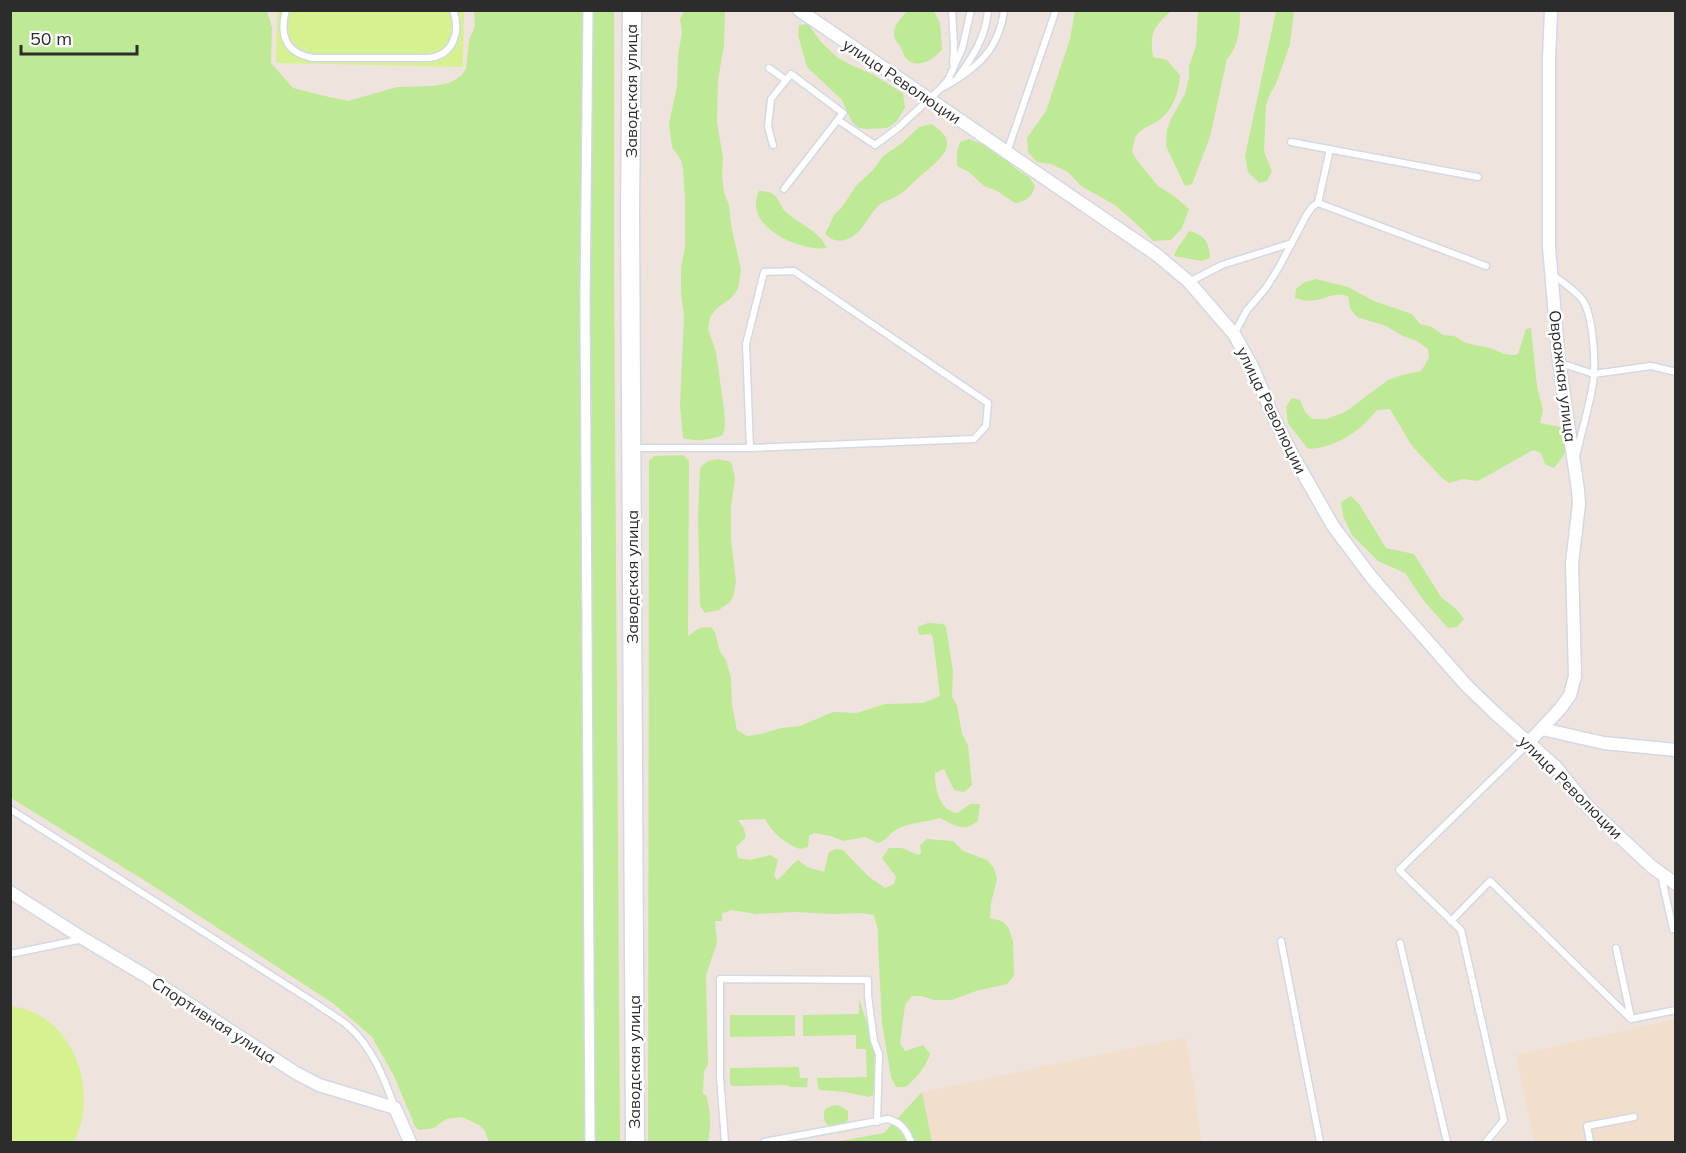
<svg xmlns="http://www.w3.org/2000/svg" width="1686" height="1153" font-family="Mulish,sans-serif">
<rect width="100%" height="100%" fill="#efe4dd"/>
<g fill="#f1dfcb">
<polygon points="1675,1019 1675,1142 1534,1142 1516,1055"/>
<polygon points="1185,1037 1195,1088 1197,1113 1202,1142 932,1142 922,1092"/>
</g>
<g fill="#bee995">
<path d="M1200,10l40,1c0,17 -1,35 -13,48l-17,78 -18,47 -7,2 -19,-40 1,-16 4,-11 14,-25 4,-16v-12l7,-20 2,-34z"/>
<polygon points="10,11 265,11 267,12 272,27 271,63 293,88 329,97 348,101 397,87 433,86 449,83 461,76 466,69 469,40 475,26 474,11 614,11 614,266 620,1142 489,1142 485,1131 479,1125 462,1117 446,1119 434,1128 419,1130 415,1126 394,1076 372,1037 334,1004 155,887 11,798"/>
<path d="M684,11h41l-1,34 -6,35 -1,43 6,34 -1,19 2,17 5,12 2,20 10,45 -3,19 -7,9 -15,11 -6,8 -2,12 8,23 8,57 1,16 -2,10c-14,5 -25,7 -40,3l-3,-33 4,-89 -3,-24v-25l4,-19v-49l-2,-30 -2,-9 -9,-13 -3,-24 8,-36 1,-32 4,-22 -2,-14z"/>
<path d="M907,11h27l6,12 2,26c-8,11 -26,22 -37,8 -2,-3 -2,-6 -4,-9 -4,-6 -8,-10 -7,-17 1,-7 9,-15 13,-20z"/>
<path d="M1075,11h96c-18,17 -21,20 -18,46l14,3 13,15c-1,18 -7,35 -22,46 -8,5 -18,7 -23,17 -1,4 -2,9 -3,14l7,11 19,23 16,10 15,13 -7,19 -11,12 -18,1 -10,-11 -28,-25 -34,-19 -13,-14 -17,-8 -14,-2 -9,-10 -1,-14 19,-27 24,-72z"/>
<polygon points="1276,11 1294,11 1290,44 1276,84 1270,94 1266,105 1264,152 1272,171 1267,181 1259,183 1248,172 1245,156"/>
<polygon points="808,24 821,42 838,58 849,64 872,74 903,93 905,108 896,122 887,128 867,129 859,128 852,122 842,100 807,67 798,35 799,25"/>
<path d="M931,124c34,20 7,37 -13,54 -7,6 -13,14 -21,18 -7,4 -14,5 -20,11 -9,9 -15,26 -27,31 -10,5 -18,3 -25,-4l9,-19 8,-8 14,-21 18,-17 9,-13 19,-13 17,-16z"/>
<path d="M969,139l24,9 23,21 13,8 6,9c-3,11 -8,15 -20,17l-18,-12 -13,-5 -15,-14 -12,-6v-14l3,-10z"/>
<path d="M759,191c5,0 9,0 14,3 7,5 8,15 14,19 14,12 31,17 40,35 -28,4 -85,-22 -68,-57z"/>
<path d="M1189,231c16,4 20,11 21,27l-8,3 -28,-5c3,-10 10,-15 15,-25z"/>
<path d="M1316,279l32,8 26,14 38,13 8,10 12,3 11,8 11,1 12,7 24,5 14,6 10,1 4,-1 8,-25 5,-1 6,58 6,24 -3,13 20,4c11,21 8,23 -6,41l-9,-4 -4,-11 -8,-3 -55,31 -15,-2 -14,4 -8,-6 -29,-31 -22,-37 -13,1c-18,22 -39,37 -69,39l-20,-26 -2,-16 6,-9 8,2 5,12 7,7h14l19,-7 43,-32 14,-5 19,-4 8,-13 -1,-9 -11,-8 -14,-5 -17,-10 -29,-9 -7,-9 -2,-12c-16,-4 -19,2 -33,4 -7,2 -13,0 -20,-2l1,-9 9,-7z"/>
<path d="M683,455l6,6 -1,175c11,-7 7,-8 23,-9l4,5 5,20 6,8 5,18 1,27 5,25 10,6 14,-2 20,-6 19,-2 33,-14 24,1 28,-9 38,-1 17,-7 -7,-58 -2,-4 -11,1 -2,-3v-5l10,-4 15,1 3,3 7,44 -1,26 5,8 5,29 6,11 4,40 -8,7 -10,-2 -10,-21 -9,4c0,16 4,38 23,40l12,-9h10l-2,17c-15,12 -23,4 -38,-3 -14,4 -29,4 -43,11 -8,4 -9,11 -19,14l-13,-6 -22,4 -12,-5 -17,-3 -5,3 -1,11 -8,2c-14,-5 -28,-16 -35,-30l-27,1 6,9 2,8 -10,10 2,11 12,2 20,-5 8,5 -4,15 3,5c8,-5 12,-14 21,-20l9,7 17,5 5,-20 7,-3 7,1 25,26 17,12 9,-4 2,-7 -14,-19 7,-10h13l16,7 3,-2 -1,-8 7,-6 26,2 10,10 24,9 7,8 3,11 -6,24 -1,15 12,3 6,6 5,14 1,35 -7,8 -31,7 -24,9h-18l-12,-4h-10l-7,9 -5,38 5,8 18,-6 7,9c-5,14 -13,23 -24,33h-10l-5,-10 -9,-54 -4,-79v-14l-4,-15 -13,-2 -27,1 -40,-2 -38,2 -24,-4 -10,3v8h-7l2,22 -11,32 2,90 -4,6 -1,23 3,1c5,15 5,32 2,47h-60l1,-681 5,-5z"/>
<polygon points="718,459 731,462 735,478 731,508 731,539 736,582 733,597 730,602 719,610 705,613 700,606 698,518 700,468 708,461"/>
<polygon points="1351,496 1359,504 1386,548 1414,554 1441,597 1457,610 1464,619 1457,627 1448,628 1424,601 1405,573 1378,561 1352,535 1343,516 1341,502"/>
<path d="M859,999c10,30 23,65 14,96l-4,2 -24,-5 -25,-2 -2,-3 -1,-9 50,-1 -1,-28h-10v-14l-53,1v-21l56,-1z"/>
<polygon points="730,1015 795,1015 795,1036 730,1037"/>
<polygon points="799,1067 800,1078 808,1078 807,1087 790,1087 787,1085 732,1086 730,1084 730,1068"/>
<polygon points="922,1092 932,1142 835,1142 884,1133"/>
<path d="M834,1105l6,1 8,5v9l-4,4 -15,2c-6,-5 -6,-9 -4,-17z"/>
</g>
<g fill="#d6f190">
<polygon points="277,11 464,11 463,67 276,63"/>
<path d="M11,1006c62,8 89,84 63,136h-63z"/>
</g>
<g fill="none" stroke-linecap="round" stroke-linejoin="round">
<defs>
<g id="service">
<path d="M286,10c-7,26 0,43 27,48h116c25,-3 32,-27 24,-48"/>
<polyline points="952,10 954,46 953,64"/>
<polyline points="769,68 786,80"/>
<path d="M958,77c15,-20 28,-41 30,-67"/>
<path d="M944,87c33,-19 55,-37 60,-77"/>
<polyline points="838,120 875,145 898,128 940,89 948,80 962,49 971,10"/>
<polyline points="1291,142 1478,177"/>
<polyline points="773,145 768,127 771,99 791,74 843,113 784,189"/>
<polyline points="1007,152 1056,10"/>
<polyline points="1318,203 1330,149"/>
<path d="M1552,274c9,7 21,15 29,24 12,14 14,58 13,77 -2,24 -12,53 -17,78"/>
<polyline points="1189,282 1222,265 1292,243"/>
<polyline points="1234,334 1247,310 1266,288 1279,267 1306,216 1312,207 1318,203 1486,266"/>
<polyline points="1560,363 1594,374 1651,366 1676,372"/>
<polyline points="633,448 750,448 974,439 986,426 988,403 794,271 764,272 746,344 750,448"/>
<path d="M10,809l305,194c11,8 22,14 32,22 25,21 37,53 48,83"/>
<polyline points="1661,875 1673,929"/>
<polyline points="1451,921 1490,881 1631,1019 1676,1010"/>
<polyline points="1281,941 1320,1142"/>
<polyline points="1400,943 1447,1142"/>
<polyline points="1616,948 1631,1018"/>
<polyline points="10,954 83,939"/>
<polyline points="725,1142 720,1077 720,979 868,980 868,996 874,1041 879,1054 877,1122"/>
<path d="M764,1142l124,-23c14,4 18,11 23,23"/>
<polyline points="1486,1142 1504,1120 1461,930 1399,870 1529,743"/>
<polyline points="1590,1142 1587,1126 1634,1117"/>
</g>
<polyline id="pedestrian" points="588,10 585,302 590,1142"/>
<g id="minor">
<polyline points="799,10 1157,255 1189,282 1234,334 1253,368 1272,414 1292,454 1333,526 1372,578 1466,685 1496,714 1556,767 1588,807 1652,867 1676,884"/>
<polyline points="1542,729 1604,743 1676,750"/>
<polyline points="1529,742 1560,709 1570,695 1575,676 1572,563 1579,504 1578,490 1559,362 1549,247 1549,59 1551,10"/>
<polyline points="10,892 84,939 146,976 296,1073 319,1085 395,1108 410,1142"/>
</g>
<polyline id="secondary" points="632,10 630,211 635,1142"/>
</defs>
<use href="#service" stroke="#d2d8e5" stroke-width="9"/>
<use href="#pedestrian" stroke="#d2d8e5" stroke-width="12"/>
<use href="#minor" stroke="#d2d8e5" stroke-width="15"/>
<use href="#secondary" stroke="#d2d8e5" stroke-width="21"/>
<use href="#service" stroke="#fff" stroke-width="6"/>
<use href="#pedestrian" stroke="#fff" stroke-width="9"/>
<use href="#minor" stroke="#fff" stroke-width="12"/>
<use href="#secondary" stroke="#fff" stroke-width="18"/>
</g>
<g text-anchor="middle" stroke-width="5" stroke-linejoin="round" paint-order="stroke">
<g font-size="16" fill="#2c2c2c" stroke="#fff">
<text transform="translate(902 81) rotate(34)" y="6">улица Революции</text>
<text transform="translate(631 91) rotate(-90)" y="6">Заводская улица</text>
<text transform="translate(1563 376) rotate(83)" y="6">Овражная улица</text>
<text transform="translate(1272 410) rotate(64)" y="6">улица Революции</text>
<text transform="translate(632 577) rotate(-90)" y="6">Заводская улица</text>
<text transform="translate(1571 787) rotate(45)" y="6">улица Революции</text>
<text transform="translate(214 1020) rotate(33)" y="6">Спортивная улица</text>
<text transform="translate(634 1062) rotate(-90)" y="6">Заводская улица</text>
</g>
</g>
<rect width="1686" height="1153" fill="none" stroke="#2c2c2c" stroke-width="24"/>
<path d="M21 45v9h116v-9" fill="none" stroke="#2c2c2c" stroke-width="3"/>
<text x="30" y="45" font-size="18" fill="#2c2c2c" stroke="#ffffff" stroke-width="4.5" paint-order="stroke">50 m</text>
</svg>
